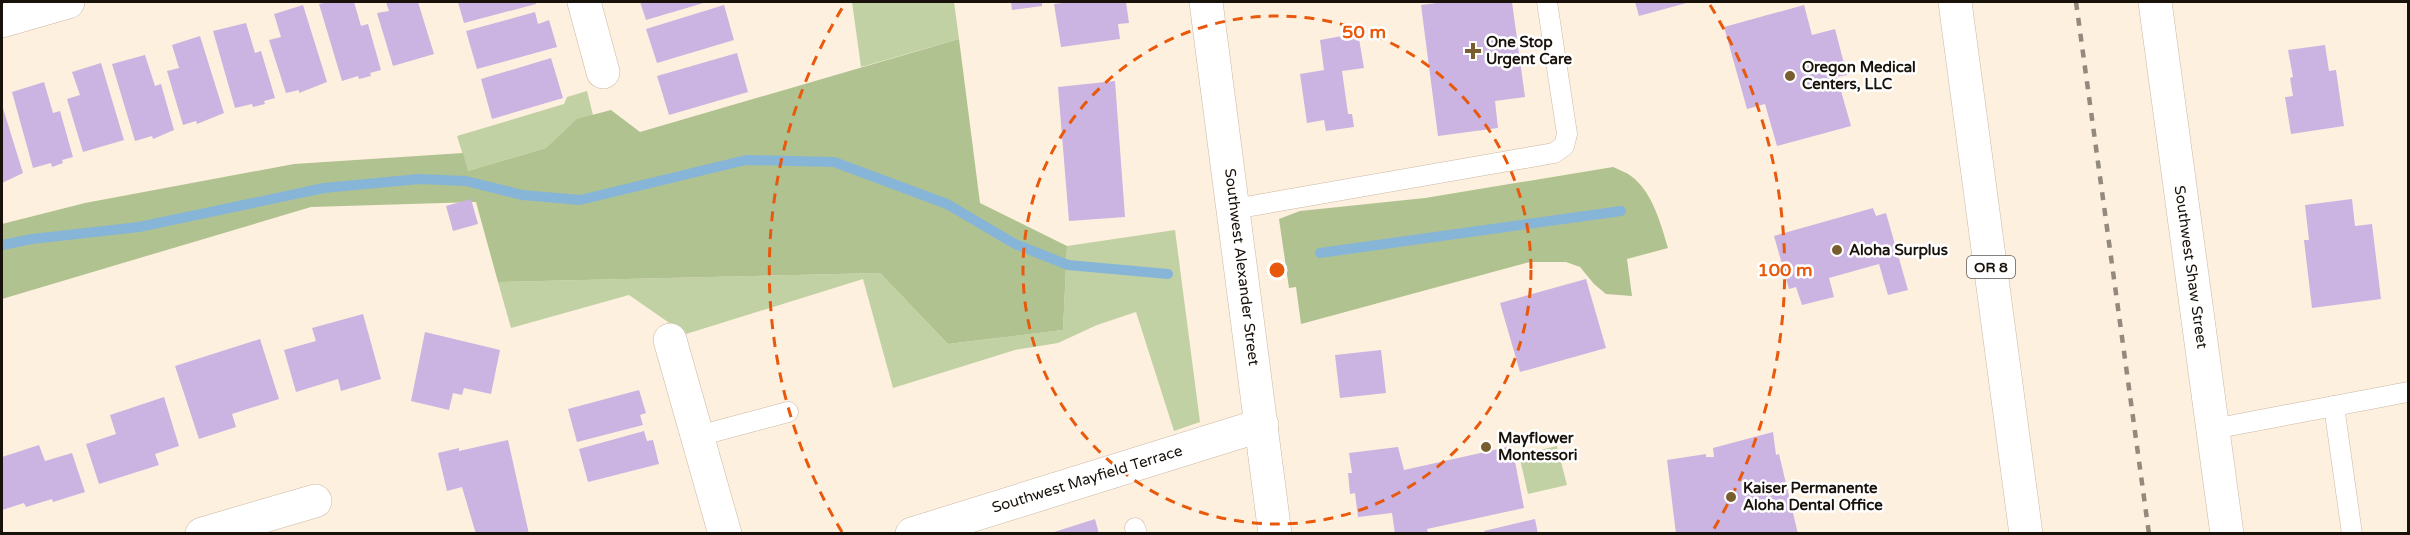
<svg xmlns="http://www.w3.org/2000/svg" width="2410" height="535" font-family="'Varela Round',sans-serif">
<rect width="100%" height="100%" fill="#fef0de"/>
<g fill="#c1d1a4">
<polygon points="852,2 954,2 959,39 861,67"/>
<polygon points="587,91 593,115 577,120 546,148 468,171 457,136 564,104 567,97"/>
<polygon points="1175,230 1200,422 1174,431 1136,312 1097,325 1058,343 1015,350 893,388 863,279 686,334 684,330 681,331 629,295 511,328 498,282 880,273 948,344 1063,330 1067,246"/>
<polygon points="1557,446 1567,485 1528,494 1519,455"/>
</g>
<g fill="#b0c290">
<polygon points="959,39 980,203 1067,246 1063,330 948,344 880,273 498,282 476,202 311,207 2,299 2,224 85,203 294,164 463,153 468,171 546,148 577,119 611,110 640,132"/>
<path d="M1613,167c6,3 13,5 18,9 21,15 30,48 37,72l-41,11 5,37 -26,-2 -12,-10 -14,-17 -14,-5h-36l-229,62 -5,-37 -7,1 -10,-69 21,-8 125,-13z"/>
</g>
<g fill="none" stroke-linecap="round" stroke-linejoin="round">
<g stroke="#87b5d8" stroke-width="10">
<polyline points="2,245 32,239 139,227 324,188 419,179 466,181 522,195 580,200 746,160 834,162 947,204 1015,244 1068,265 1168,274"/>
<polyline points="1320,253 1621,211"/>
</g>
</g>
<g fill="#cbb3e2">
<polygon points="328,2 354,2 361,26 368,24 381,70 370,73 371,76 359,79 358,76 342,81 319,4"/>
<polygon points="386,2 418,2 434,54 393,66 377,13 389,11"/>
<polygon points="458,2 536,2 536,4 464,23"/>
<polygon points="640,2 707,2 646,20"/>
<polygon points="1011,2 1042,2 1042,6 1012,10"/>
<polygon points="1071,2 1126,2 1129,23 1118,24 1120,39 1061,47 1054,4"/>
<polygon points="1445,2 1512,2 1525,97 1495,101 1498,128 1438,136 1421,5"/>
<polygon points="1635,2 1690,2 1639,16"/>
<polygon points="303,5 327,82 299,93 299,90 286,93 269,40 281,37 274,14"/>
<polygon points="724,5 734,40 657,63 646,29"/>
<polygon points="1804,5 1812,35 1835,29 1847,75 1837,77 1851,126 1777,146 1765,104 1747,109 1724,27"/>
<polygon points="535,12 538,24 549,20 557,47 477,69 466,31"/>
<polygon points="246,23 255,53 261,51 275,98 264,101 265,104 253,107 252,104 235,108 213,31"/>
<polygon points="1358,33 1364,68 1342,71 1348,114 1352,114 1354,127 1326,131 1324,120 1307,123 1300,74 1324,70 1320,40"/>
<polygon points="200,36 224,113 197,124 196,121 183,125 167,71 179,68 172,45"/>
<polygon points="2325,45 2329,71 2336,70 2344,126 2291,134 2285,97 2293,96 2290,78 2293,77 2288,50"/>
<polygon points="737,53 748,92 669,115 657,76"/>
<polygon points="145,55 155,86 161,84 174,130 153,139 152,136 135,141 112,64"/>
<polygon points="551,58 563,98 492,119 481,79"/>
<polygon points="101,63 124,140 83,152 67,99 80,95 72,72"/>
<polygon points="1115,81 1125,217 1069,221 1058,87"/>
<polygon points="44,82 53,113 60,111 73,157 62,160 63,163 52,167 51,163 33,168 12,92"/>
<polygon points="2,105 23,173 2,183"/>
<polygon points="471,199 478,224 453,231 446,206"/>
<polygon points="2352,199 2355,226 2372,224 2381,299 2312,308 2304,240 2309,240 2305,205"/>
<polygon points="1873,208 1876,216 1886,213 1908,290 1888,295 1879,264 1829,278 1834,297 1802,305 1796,287 1789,289 1774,236"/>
<polygon points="1586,279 1606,348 1520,372 1500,303"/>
<polygon points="363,314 381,379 341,391 338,379 296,392 284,350 316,341 312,328"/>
<polygon points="425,332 500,350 491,394 464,388 462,395 453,393 449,410 411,401"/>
<polygon points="260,339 279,399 232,414 236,427 199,439 175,366"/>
<polygon points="1381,350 1386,393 1340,398 1335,355"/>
<polygon points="639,390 646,413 640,415 643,425 577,442 568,409"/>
<polygon points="164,397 179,446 155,454 159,465 99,484 86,444 116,434 110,415"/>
<polygon points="644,431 647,441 653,440 659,464 588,482 579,449"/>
<polygon points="1773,432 1776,455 1779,454 1798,534 1676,534 1667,460 1706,454 1706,457 1714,457 1713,448"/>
<polygon points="508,440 529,534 476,534 462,487 447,491 438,453 459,448 459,451"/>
<polygon points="39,445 45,461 72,453 85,492 53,502 52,499 26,507 24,503 2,510 2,457"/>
<polygon points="1512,446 1524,508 1427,529 1428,534 1395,534 1392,513 1358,517 1355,493 1350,494 1348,473 1352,473 1349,453 1398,447 1404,470"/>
<polygon points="1095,519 1099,534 1051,534 1051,533"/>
<polygon points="1535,519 1538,534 1485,534 1484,531"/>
</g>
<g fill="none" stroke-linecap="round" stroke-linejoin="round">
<defs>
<g id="service">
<polyline points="1234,209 1554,153 1564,146 1567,134 1547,2"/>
<polyline points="2334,406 2352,534"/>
<polyline points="2213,429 2408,392"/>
<polyline points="698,436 788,412"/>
<polyline points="1135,528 1137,534"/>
</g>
<g id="minor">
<polyline points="584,2 603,72"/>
<polyline points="1206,2 1275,534"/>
<polyline points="2155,2 2227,534"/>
<polyline points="2,21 68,2"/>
<polyline points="670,340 725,534"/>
<polyline points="202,534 315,501"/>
<polyline points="912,534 1262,425"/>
</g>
<polyline id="primary" points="1955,2 2026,534"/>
</defs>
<use href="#service" stroke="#cab8a3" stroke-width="21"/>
<use href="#minor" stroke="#cab8a3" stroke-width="34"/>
<use href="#primary" stroke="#cab8a3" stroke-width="34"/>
<use href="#service" stroke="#fff" stroke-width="20"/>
<use href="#minor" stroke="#fff" stroke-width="33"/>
<use href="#primary" stroke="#fff" stroke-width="33"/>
<polyline stroke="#93897c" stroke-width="4.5" stroke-dasharray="8 8" stroke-linecap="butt" points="2076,2 2149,534"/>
</g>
<g fill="none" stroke="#e8590c" stroke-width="3" stroke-dasharray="10 8">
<circle cx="1277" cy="270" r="254"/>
<path d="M842 532A508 508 0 0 1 844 5M1710 5A508 508 0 0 1 1712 532"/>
</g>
<g fill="#785d2f" stroke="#fff" stroke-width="2">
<path d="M1470 42h6v6h6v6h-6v6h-6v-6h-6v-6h6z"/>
<circle cx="1790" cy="76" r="6"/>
<circle cx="1837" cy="250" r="6"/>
<circle cx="1486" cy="447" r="6"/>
<circle cx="1731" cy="497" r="6"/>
</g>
<g text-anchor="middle" stroke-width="5" stroke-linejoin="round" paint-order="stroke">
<rect fill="#fff" stroke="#5e5954" stroke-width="1.5" x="1967" y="256" width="48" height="22" rx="4.5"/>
<g font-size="14" font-weight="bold" fill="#19120b">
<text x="1991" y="272">OR 8</text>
</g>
<g font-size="15" font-weight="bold" fill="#19120b" stroke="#fff" text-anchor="start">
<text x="1486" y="47">One Stop<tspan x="1486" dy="17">Urgent Care</tspan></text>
<text x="1802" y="72">Oregon Medical<tspan x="1802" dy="17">Centers, LLC</tspan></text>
<text x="1849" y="255">Aloha Surplus</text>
<text x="1498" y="443">Mayflower<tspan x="1498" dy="17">Montessori</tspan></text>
<text x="1743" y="493">Kaiser Permanente<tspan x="1743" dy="17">Aloha Dental Office</tspan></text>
</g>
<g font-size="15" fill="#19120b" stroke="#fff">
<text transform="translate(1242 267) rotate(83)" y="5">Southwest Alexander Street</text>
<text transform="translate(2191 267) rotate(82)" y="5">Southwest Shaw Street</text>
<text transform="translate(1087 479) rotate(-17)" y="5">Southwest Mayfield Terrace</text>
</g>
</g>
<circle cx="1277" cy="270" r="9" fill="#e8590c" stroke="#fff" stroke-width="3"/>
<g font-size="18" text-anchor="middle" font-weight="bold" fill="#e8590c" stroke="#fff" stroke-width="5" stroke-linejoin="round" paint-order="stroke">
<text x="1364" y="38">50 m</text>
<text x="1785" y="276">100 m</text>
</g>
<rect width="2410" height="535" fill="none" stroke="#19120b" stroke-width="6"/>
</svg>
